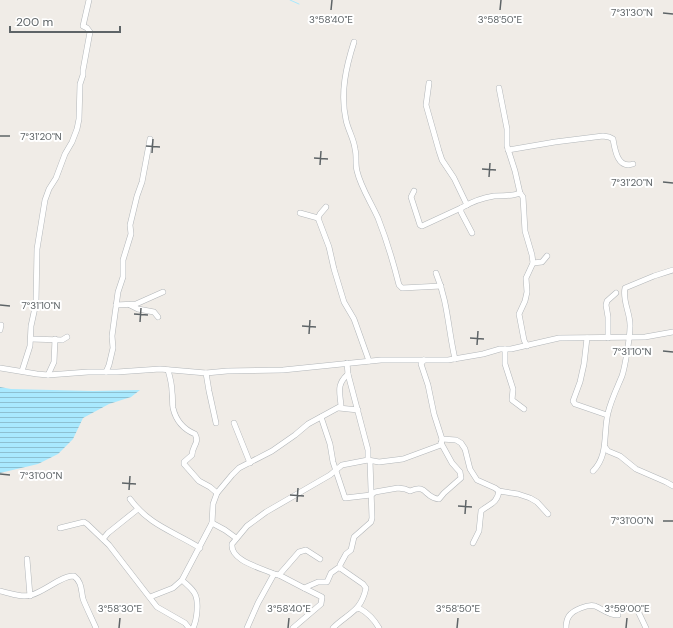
<svg xmlns="http://www.w3.org/2000/svg" width="673" height="628" font-family="'DM Sans',sans-serif">
<defs>
<pattern id="water-rules" width="6" height="5" patternUnits="userSpaceOnUse"><rect width="6" height="5" fill="#a9e9fe"/><path d="M0 2.5h6" fill="none" stroke="#8dc0d1"/></pattern>
</defs>
<rect width="100%" height="100%" fill="#f0ece7"/>
<polygon fill="url(#water-rules)" points="0,387 11,389 93,391 140,390 131,397 109,404 83,418 73,439 58,454 38,464 0,473"/>
<g fill="none" stroke-linecap="round" stroke-linejoin="round">
<polyline stroke="#a9e9fe" stroke-width="1" points="290,0 299,4"/>
<defs>
<g id="minor">
<path d="M354,42c-8,25 -14,51 -8,78 2,10 8,19 9,29 2,7 0,14 2,22 4,17 14,31 21,47 9,23 15,43 21,67l3,3 39,-2"/>
<polyline points="429,83 426,105 439,151 442,160 454,178 467,205"/>
<polyline points="499,88 507,129 507,146 515,171 520,193 523,197 525,231 532,255 533,263 526,278 527,292 525,301 519,314 524,340 527,346"/>
<path d="M508,150l47,-8 48,-6 6,1 4,2c2,12 5,30 20,25"/>
<polyline points="414,191 411,197 420,225 422,226 461,208"/>
<polyline points="300,213 318,218 329,247 334,269 344,302 354,319 369,361"/>
<polyline points="318,218 320,214 326,207"/>
<path d="M472,233l-11,-21v-4c12,-7 20,-10 33,-12 10,-1 17,1 26,-3"/>
<polyline points="533,263 542,262 547,256"/>
<path d="M436,273c12,29 12,56 19,86"/>
<polyline points="116,305 136,304 163,292"/>
<polyline points="130,305 138,309 154,312 158,317"/>
<polyline points="0,330 1,325"/>
<polyline points="587,338 584,364 580,382 573,401 575,404 607,415"/>
<polyline points="608,338 608,317 606,305 607,301 616,293"/>
<polyline points="31,339 62,340 67,337"/>
<polyline points="505,349 505,364 513,389 512,400 524,409"/>
<polyline points="0,368 37,374 48,375 88,372 117,372 160,369 206,373 227,371 283,370 381,360 448,360 483,354 500,349 511,349 559,338 645,337 673,332"/>
<path d="M168,370c2,7 4,14 4,22 1,5 0,11 1,16 3,13 10,21 22,26 5,9 -3,12 -3,21l-8,7v2l15,17 11,6 7,6"/>
<polyline points="22,371 30,346 31,326 36,303 37,249 45,200 49,189 56,178 65,154 72,142 77,129 79,119 80,84 83,75 83,70 90,32 87,28 83,26 89,0"/>
<polyline points="106,372 109,365 113,348 112,336 118,292 123,277 123,260 131,234 130,225 137,196 142,182 150,139"/>
<polyline points="206,373 209,391 216,423"/>
<polyline points="348,374 368,450 368,460"/>
<polyline points="48,375 54,362 55,339"/>
<polyline points="339,408 358,410"/>
<path d="M321,417l9,27 3,18 12,36 26,-3 4,-3 23,-4 7,1 5,2c17,-8 14,7 29,8l5,-6 17,-15 -1,-6 -8,-9 -11,-20"/>
<polyline points="234,423 250,463"/>
<polyline points="442,439 456,440 461,443 465,449 470,469 477,480 495,488 499,491 518,494 530,498 537,502 548,514"/>
<polyline points="605,447 608,451 620,456 636,469 666,482 673,486"/>
<path d="M593,471c16,-16 10,-38 15,-58 3,-13 9,-25 14,-37 3,-9 8,-39 8,-49 1,-13 -8,-26 -5,-39l29,-12 19,-6"/>
<path d="M130,499c20,27 43,32 70,49"/>
<polyline points="212,523 225,530 236,538"/>
<polyline points="60,528 84,522 87,524 109,545 157,607 185,623 189,628"/>
<polyline points="103,539 108,533 138,509"/>
<path d="M473,543l6,-12 2,-20c8,-7 16,-7 18,-20"/>
<polyline points="27,559 30,596"/>
<path d="M340,568h-2l-7,5 -4,9h-9l-14,6 -25,-13 -5,-1c-12,-6 -44,-13 -42,-30l15,-18 19,-14 64,-37 12,-10 26,-5 11,2 24,-3 38,-14 1,-6 -8,-25 -6,-29 -7,-21 3,-4"/>
<polyline points="340,568 340,565 346,554 351,550 354,537 371,522 372,518 370,461"/>
<polyline points="279,575 299,552 306,550 320,559"/>
<path d="M182,580c5,5 10,8 13,14 4,8 2,26 -2,34"/>
<path d="M0,591c9,2 22,7 31,4 13,-3 31,-20 43,-19 8,6 7,14 9,23 4,10 9,20 13,29"/>
<path d="M150,597l23,-9 9,-8 30,-57 1,-19 4,-11 15,-18 7,-7 33,-17 23,-16 13,-11 33,-18c-1,-14 -5,-21 7,-32l-1,-11"/>
<polyline points="636,607 646,628"/>
<path d="M357,609l2,-1c9,5 15,11 20,20"/>
<polyline points="247,628 258,603 274,574"/>
<polyline points="293,628 321,604 322,597 304,588"/>
<path d="M333,628c15,-15 28,-16 33,-40l-3,-4 -23,-16"/>
<path d="M566,628c0,-4 1,-9 3,-12 4,-6 19,-12 26,-10 8,3 13,9 23,9"/>
</g>
</defs>
<use href="#minor" stroke="#b2b6b9" stroke-width="6"/>
<use href="#minor" stroke="#fff" stroke-width="5"/>
</g>
<path fill="none" stroke="#5e6467" stroke-width="1.5" d="M331,10l1,-10M500,10l1,-10M663,13l10,1M0,136h10M146,146l14,1M152,153l1,-14M314,158l14,1M320,165l1,-14M482,169l14,1M489,177l1,-14M663,182l10,1M0,305l10,1M134,314l14,1M140,322l1,-14M302,326l14,1M309,334l1,-14M470,338l14,1M477,345l1,-14M663,351l10,1M0,474l10,1M122,483l14,1M129,490l1,-14M290,495l14,1M297,502l1,-14M458,506l14,1M465,514l1,-14M663,521h10M119,628l1,-10M288,628l1,-10M457,628l1,-10M626,628l1,-10"/>
<g font-size="10" text-anchor="middle" fill="#5e6467" stroke="#fff" stroke-width="4" stroke-linejoin="round" paint-order="stroke">
<text x="632" y="16">7°31'30"N</text>
<text x="331" y="23">3°58'40"E</text>
<text x="500" y="23">3°58'50"E</text>
<text x="41" y="140">7°31'20"N</text>
<text x="632" y="186">7°31'20"N</text>
<text x="41" y="309">7°31'10"N</text>
<text x="632" y="355">7°31'10"N</text>
<text x="41" y="479">7°31'00"N</text>
<text x="632" y="524">7°31'00"N</text>
<text x="120" y="612">3°58'30"E</text>
<text x="289" y="612">3°58'40"E</text>
<text x="458" y="612">3°58'50"E</text>
<text x="627" y="612">3°59'00"E</text>
</g>
<path d="M10 26v6h110v-6" fill="none" stroke="#5e6467" stroke-width="2"/>
<text x="16" y="26" font-size="12" fill="#5e6467" stroke="#ffffff" stroke-width="3" paint-order="stroke">200 m</text>
</svg>
